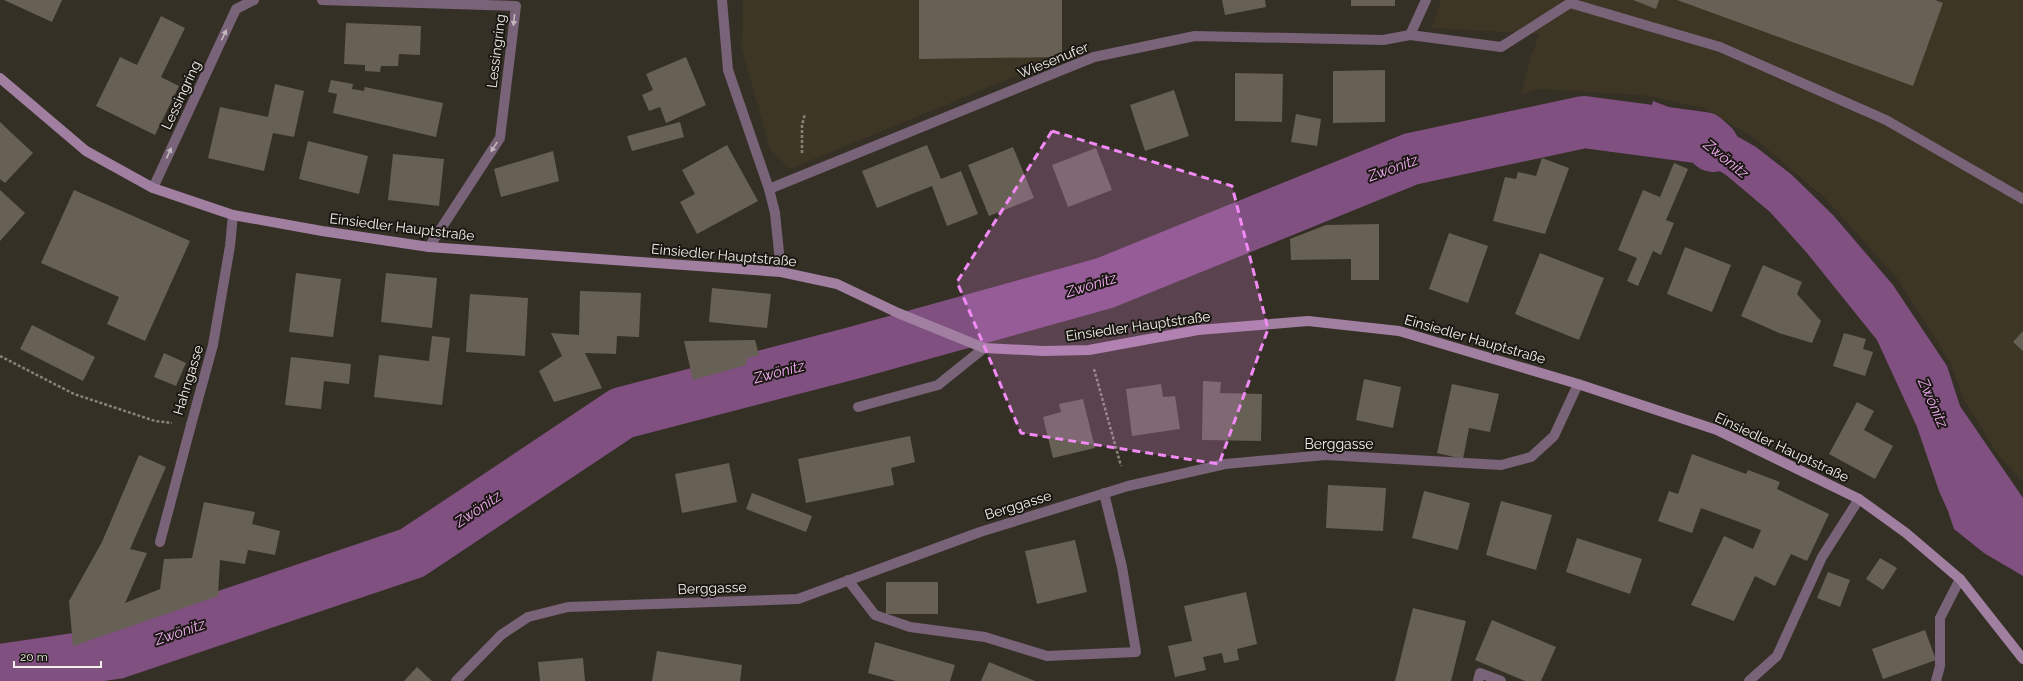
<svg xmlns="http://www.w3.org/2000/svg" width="2023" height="681" font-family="Raleway,sans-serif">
<rect width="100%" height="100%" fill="#353025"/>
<g fill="#3d3624">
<polygon points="743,0 1062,0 1062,57 790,169 770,149 742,49"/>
<polygon points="1441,0 2023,0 2023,481 1998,455 1964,400 1951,364 1897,278 1825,198 1753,137 1704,108 1642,95 1538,89 1521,95 1532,53 1540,34 1432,28"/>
</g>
<polygon fill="#7f5080" points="1653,101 1719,126 1756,147 1792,175 1833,215 1893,285 1947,366 1960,406 2023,498 2023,576 1984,553 1954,529 1948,511 1939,491 1917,427 1877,340 1807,253 1770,212 1726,175 1696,157 1641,143"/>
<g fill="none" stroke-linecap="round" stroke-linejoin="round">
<polyline stroke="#7f5080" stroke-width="52" points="0,670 116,653 412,553 622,413 853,353 1105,283 1411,159 1584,122 1704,138 1713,146"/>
</g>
<g fill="#666154">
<polygon points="4,0 62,0 52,22"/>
<polygon points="919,0 1062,0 1062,57 919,59"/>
<polygon points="1222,0 1265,0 1266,7 1225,15"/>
<rect x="1351" y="0" width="44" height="6"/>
<polygon points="1633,0 1659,0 1656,9"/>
<polygon points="1677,0 1935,0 1943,3 1913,86"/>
<polygon points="161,16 185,28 161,77 179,86 155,135 96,106 120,57 137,65"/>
<polygon points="346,23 421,26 420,55 399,54 398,66 381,66 380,72 365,71 365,65 344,64"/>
<polygon points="686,57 706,105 666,123 660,107 649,111 642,95 653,90 646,74"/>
<polygon points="1385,70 1385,122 1333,123 1333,71"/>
<polygon points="1235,73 1283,74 1282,122 1235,121"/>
<polygon points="331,80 353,84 352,89 364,91 365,87 443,103 436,137 333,113 337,94 328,92"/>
<polygon points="275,84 304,91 294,137 273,133 264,171 208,158 220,107 268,117"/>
<polygon points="1174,90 1189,136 1145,151 1130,105"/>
<polygon points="1296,114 1321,119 1317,146 1291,142"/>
<polygon points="0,122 33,153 5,183 0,179"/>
<polygon points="680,122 684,137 632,151 627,136"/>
<polygon points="308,141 368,156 359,194 299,179"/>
<polygon points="727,145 758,201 697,234 680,202 695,194 682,170"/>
<polygon points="927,145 941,179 961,171 978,214 947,226 932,186 877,208 862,171"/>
<polygon points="1013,147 1034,198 989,216 968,165"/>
<polygon points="1096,148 1112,190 1068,207 1052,165"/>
<polygon points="553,151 559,181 501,197 494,169"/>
<polygon points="393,154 444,159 439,206 388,200"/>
<polygon points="1542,158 1569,168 1545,234 1493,221 1505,177 1516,179 1518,172 1536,176"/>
<polygon points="1674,163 1688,169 1666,220 1674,223 1661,255 1653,251 1638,286 1627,281 1637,258 1618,250 1643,190 1660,197"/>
<polygon points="0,190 25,213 0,241"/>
<polygon points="74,190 190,241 145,341 107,324 119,297 41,263"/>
<polygon points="1379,224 1379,280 1351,280 1351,259 1291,260 1290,239 1326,225"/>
<polygon points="1449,233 1488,246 1468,303 1429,289"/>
<polygon points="1685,247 1731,265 1712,312 1667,294"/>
<polygon points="1540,253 1604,278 1579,340 1515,314"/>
<polygon points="1763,265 1802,282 1797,294 1821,321 1812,343 1779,333 1741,316"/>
<polygon points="296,273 341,279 333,337 289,332"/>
<polygon points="386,273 437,278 432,328 381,322"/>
<polygon points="712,288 771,294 767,328 709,322"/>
<polygon points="580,291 641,293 639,337 617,336 616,354 585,353 602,388 554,402 539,371 562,356 551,333 579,335"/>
<polygon points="470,294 528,298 525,356 466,352"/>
<polygon points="32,325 95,357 83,381 20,349"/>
<polygon points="2023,331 2023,351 2013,342"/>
<polygon points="1844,333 1866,339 1863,349 1873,352 1865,376 1833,366"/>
<polygon points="432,336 450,338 442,405 374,397 379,355 429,361"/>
<polygon points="755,340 759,355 747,358 746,365 693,380 684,341"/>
<polygon points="164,353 186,363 176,386 154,377"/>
<polygon points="291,357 351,364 349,384 324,381 321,409 285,405"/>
<polygon points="1364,379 1401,387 1393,428 1356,420"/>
<polygon points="1203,381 1221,382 1220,393 1262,394 1261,441 1202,440"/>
<polygon points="1161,384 1163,397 1175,396 1180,429 1132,436 1126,389"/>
<polygon points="1452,384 1499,394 1490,432 1469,428 1463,459 1437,453"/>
<polygon points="1083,399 1095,448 1053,458 1043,417 1061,412 1059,404"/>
<polygon points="1857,402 1874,411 1864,430 1893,446 1875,479 1829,454"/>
<polygon points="910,436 915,462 891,468 894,485 806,503 798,459"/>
<polygon points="1692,454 1746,474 1748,470 1780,482 1777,489 1829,514 1807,561 1791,554 1775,586 1755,576 1734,621 1691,605 1724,536 1753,549 1761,530 1701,508 1692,533 1658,521 1669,491 1678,494"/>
<polygon points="139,455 166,467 130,549 147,553 125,603 160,589 164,559 192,558 204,502 255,512 252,524 280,531 275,555 248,550 245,564 220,560 218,596 73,646 69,601 102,542"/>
<polygon points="729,463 737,502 682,513 675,474"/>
<polygon points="1328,485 1386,488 1383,531 1326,528"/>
<polygon points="1424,491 1470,503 1458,550 1412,538"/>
<polygon points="752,493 812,516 806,532 746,509"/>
<polygon points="1501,501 1552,515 1536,570 1486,555"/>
<polygon points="1577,538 1642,559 1630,594 1566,572"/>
<polygon points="1075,540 1087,592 1037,604 1025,551"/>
<polygon points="1880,558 1897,568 1883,590 1866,579"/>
<polygon points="1828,572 1850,580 1840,607 1817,598"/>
<rect x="886" y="582" width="52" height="32"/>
<polygon points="1246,592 1257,644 1237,649 1239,660 1224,663 1222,653 1203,657 1206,670 1175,677 1168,646 1192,641 1184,606"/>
<polygon points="1413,608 1466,621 1451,681 1395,681"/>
<polygon points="1492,620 1556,647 1541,681 1525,681 1475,660"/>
<polygon points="1925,630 1936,660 1883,679 1872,649"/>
<polygon points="875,642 955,665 950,681 896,681 868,673"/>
<polygon points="657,651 742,665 740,681 652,681"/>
<polygon points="583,658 585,681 540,681 538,662"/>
<polygon points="989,662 1035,681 981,681"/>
<polygon points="417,667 432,681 404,681"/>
</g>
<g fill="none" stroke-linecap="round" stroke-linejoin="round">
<g stroke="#878379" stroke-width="2.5" stroke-dasharray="3 2" stroke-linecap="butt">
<polyline points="802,153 802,125 805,114"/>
<polyline points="0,356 74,394 155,421 172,423"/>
<polyline points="1094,369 1121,466"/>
</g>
<g stroke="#796379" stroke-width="10">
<polyline points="1410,35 1501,47 1570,3 1720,47 1886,120 2023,199"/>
<polyline points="858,407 938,385 984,348"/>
<polyline points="160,542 191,425"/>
<polyline points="848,580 875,615 910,627 985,637 1047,656 1136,652 1122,567 1104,493"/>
<polyline points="1478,681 1480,673 1501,681"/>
<polyline points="1749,681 1777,656 1822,557 1859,499"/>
<polyline points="1936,681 1940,666 1940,618 1960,579"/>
</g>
<g stroke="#796379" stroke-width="10">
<polyline points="322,0 516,6 500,138 429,247"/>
<polyline points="722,0 728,70 769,189"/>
<polyline points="153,188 236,9 254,0"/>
<polyline points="781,272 775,213 769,189 1094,57 1195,36 1383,40 1410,35 1426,0"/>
<polyline points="191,425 213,345 230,246 233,215"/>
<polyline points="456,681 501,635 528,617 568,607 798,599 980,532 1128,486 1225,464 1326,455 1501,465 1531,457 1554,436 1578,384"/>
</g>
<polyline stroke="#a17fa1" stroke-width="10" points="0,78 86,151 153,188 233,215 322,231 429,247 781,272 837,284 898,313 984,348 1044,351 1089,350 1198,330 1308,321 1399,331 1578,384 1717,430 1859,499 1906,533 1960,579 2023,659"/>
</g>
<defs><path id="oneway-solid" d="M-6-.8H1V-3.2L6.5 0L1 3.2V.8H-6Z"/></defs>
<g fill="#c2b7bc">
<use href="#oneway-solid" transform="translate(514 20) rotate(97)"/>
<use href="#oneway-solid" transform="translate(224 35) rotate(-65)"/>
<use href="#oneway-solid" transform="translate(494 147) rotate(123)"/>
<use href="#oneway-solid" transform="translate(169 153) rotate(-65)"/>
</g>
<path fill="#f18af4" fill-opacity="0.2" stroke="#f18af4" stroke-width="3" stroke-dasharray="8 5" stroke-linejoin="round" d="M1052,131l180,55 36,143 -49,135 -198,-31 -64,-151z"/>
<g text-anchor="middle" stroke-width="4" stroke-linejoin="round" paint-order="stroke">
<g font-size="14" fill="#f2efe8" stroke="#1b1813">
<text transform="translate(496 51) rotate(-83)" y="5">Lessingring</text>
<text transform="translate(1053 60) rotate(-22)" y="5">Wiesenufer</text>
<text transform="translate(181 95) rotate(-65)" y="5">Lessingring</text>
<text transform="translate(402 227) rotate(7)" y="5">Einsiedler Hauptstraße</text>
<text transform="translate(724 255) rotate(5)" y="5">Einsiedler Hauptstraße</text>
<text transform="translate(1138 326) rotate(-8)" y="5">Einsiedler Hauptstraße</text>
<text transform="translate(1475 339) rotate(16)" y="5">Einsiedler Hauptstraße</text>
<text transform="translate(188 380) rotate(-73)" y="5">Hahngasse</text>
<text x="1339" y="449">Berggasse</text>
<text transform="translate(1782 447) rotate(25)" y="5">Einsiedler Hauptstraße</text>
<text transform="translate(1018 505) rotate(-17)" y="5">Berggasse</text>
<text transform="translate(712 588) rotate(-2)" y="5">Berggasse</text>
</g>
<g font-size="15" font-style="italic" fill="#eea8ef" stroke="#1b1813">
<text transform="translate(1726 159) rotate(39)" y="5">Zwönitz</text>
<text transform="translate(1393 168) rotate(-20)" y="5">Zwönitz</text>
<text transform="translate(1091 285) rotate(-17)" y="5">Zwönitz</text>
<text transform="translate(779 372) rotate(-15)" y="5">Zwönitz</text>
<text transform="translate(1933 403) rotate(66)" y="5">Zwönitz</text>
<text transform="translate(478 509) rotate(-34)" y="5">Zwönitz</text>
<text transform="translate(180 632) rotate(-19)" y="5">Zwönitz</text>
</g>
</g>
<path d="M14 661v6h87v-6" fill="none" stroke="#f2efe8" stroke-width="2"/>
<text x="20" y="661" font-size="12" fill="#f2efe8" stroke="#1b1813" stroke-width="3" paint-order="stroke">20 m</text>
</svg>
